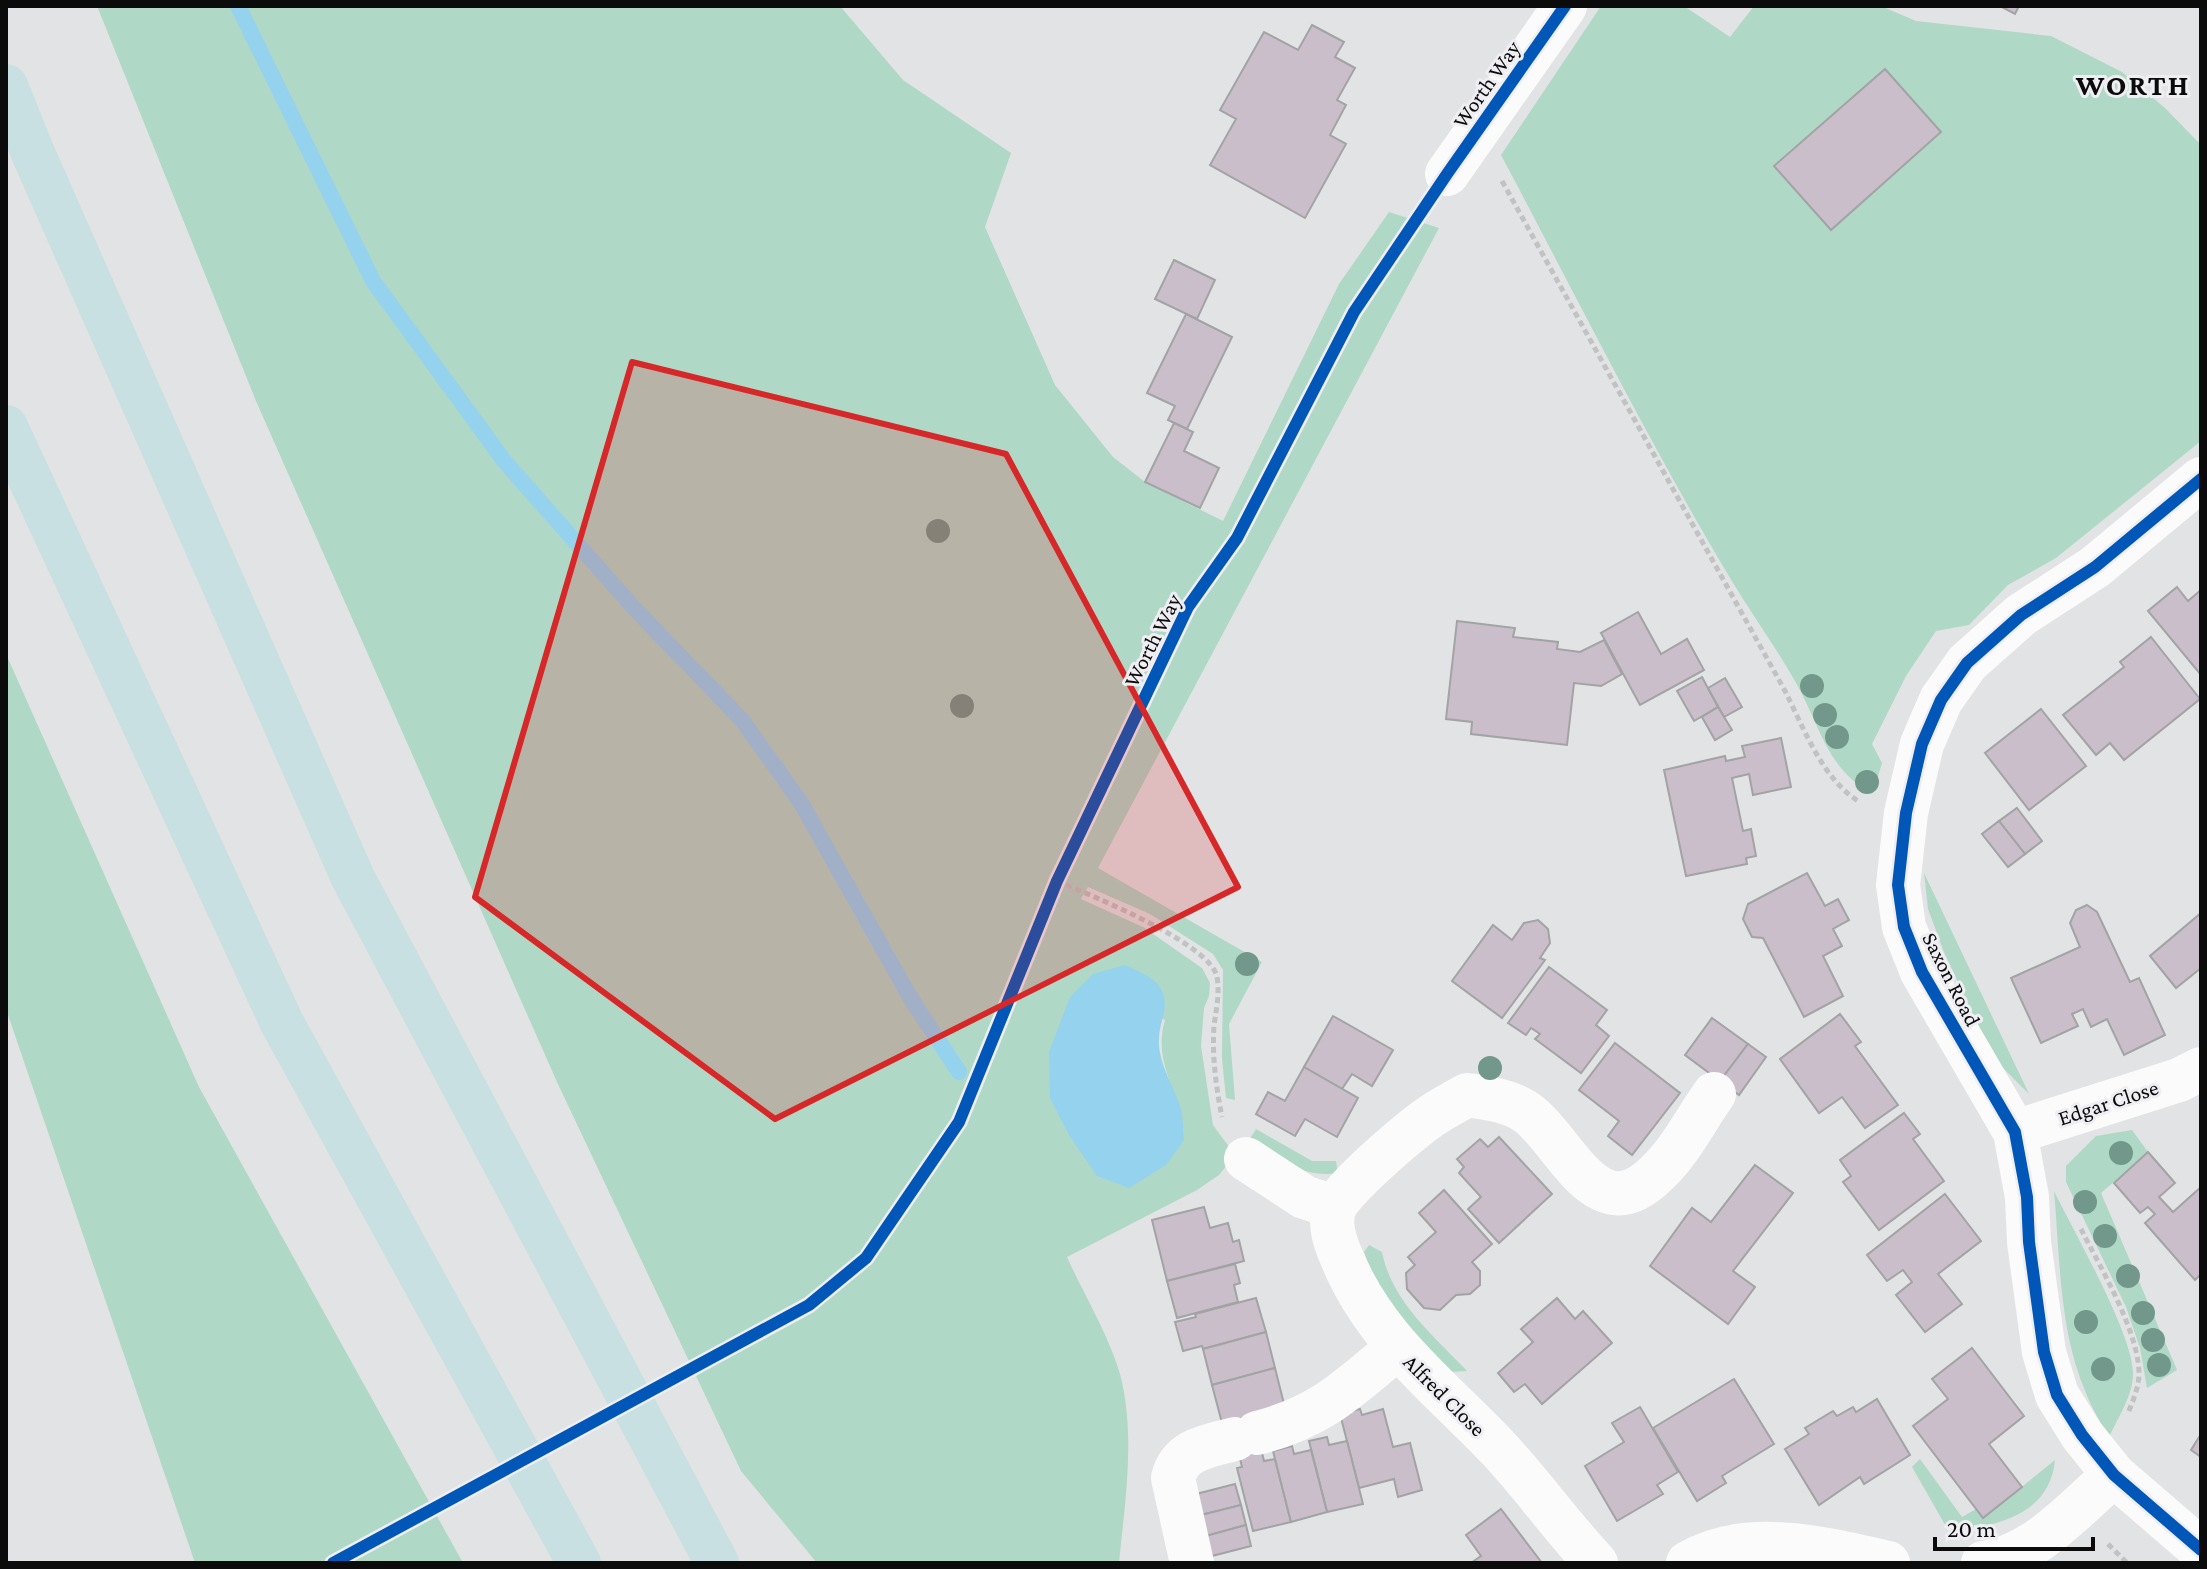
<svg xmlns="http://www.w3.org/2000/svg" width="2207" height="1569" font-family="'Crimson Pro',serif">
<rect width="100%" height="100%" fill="#e2e3e5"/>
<g fill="#b0d8c7" fill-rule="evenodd">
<path d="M97,6h743l63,74 108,73 -26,74 70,158 58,72 32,25 78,39 116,-237 50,-72 50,16 -341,640 164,94 -33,62 6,76 -9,-2 -4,-39 1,-89 -10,-16 -63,-40 -62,-27 -7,12 62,28 59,41 8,15 -1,13 -5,12 -3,38 12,79 22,30 -16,20 -22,15 -130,67c17,38 41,76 53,117 16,61 5,127 -1,189h-302l-76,-92 -184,-389 -301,-681zM1093,974l72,46c-10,33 4,59 16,90z"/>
<path d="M1601,6h83l46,31 24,-31h127l35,15 135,15 71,36 43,36 36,37v296l-145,117 -48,27 -39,40 -33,6 -30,45 -34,68 10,19 -9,30c-46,-21 -54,-71 -78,-112 -20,-35 -44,-68 -65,-103 -82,-137 -154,-282 -229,-423z"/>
<polygon points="6,654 199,1087 463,1563 195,1563 6,1009"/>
<polygon points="1924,873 2029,1094 2001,1066 1981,1032 1944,952 1928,909"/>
<path d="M1256,1129l56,32h24l2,12c-37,6 -58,-15 -89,-33z"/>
<polygon points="2132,1130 2148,1152 2101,1193 2177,1370 2147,1388 2140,1348 2126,1307 2066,1182 2066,1166 2096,1136"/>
<path d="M2054,1191c19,39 80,145 79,183 0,21 -15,44 -24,63 -8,-14 -17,-28 -23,-44 -27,-62 -26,-135 -32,-202z"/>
<path d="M1369,1245l13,7c10,50 51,83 85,119l-18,1c-33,-36 -68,-73 -85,-120z"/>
<path d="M1920,1459l42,58 14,-8 7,9 72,-58c-5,55 -60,68 -107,70l-36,-63z"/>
</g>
<path fill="#94d2ee" d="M1125,965c12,6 30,12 36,24 9,17 -1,31 -2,48 -2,26 15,48 22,72 2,9 2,21 3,31l-18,25 -37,23 -32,-12 -28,-41 -19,-37 -1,-46 21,-55 23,-23z"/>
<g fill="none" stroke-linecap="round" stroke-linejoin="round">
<polyline stroke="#94d2ee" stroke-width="16" points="238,6 373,281 505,462 634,608 742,720 801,803 910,997 959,1072"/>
</g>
<g fill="#cabeca" stroke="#a2a3a4" stroke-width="2">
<polygon points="2000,6 2019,6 2015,14"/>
<polygon points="1312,25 1344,42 1335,57 1355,68 1337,100 1346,105 1330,135 1346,144 1305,218 1210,165 1236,119 1220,110 1264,32 1298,50"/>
<polygon points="1885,69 1941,132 1831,230 1774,166"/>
<polygon points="1174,260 1215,280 1197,319 1155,299"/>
<polygon points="1186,314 1232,337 1187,429 1168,420 1175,406 1147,393"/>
<polygon points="1174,423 1193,432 1184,451 1219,468 1200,508 1145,482"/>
<polygon points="2177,587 2188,601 2201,590 2201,675 2148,611"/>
<polygon points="1638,612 1661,654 1687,639 1704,670 1640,705 1601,633"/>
<polygon points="1457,621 1515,628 1513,637 1558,642 1557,649 1580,652 1604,640 1622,674 1601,686 1574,683 1567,745 1471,734 1472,722 1446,719"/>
<polygon points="2151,637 2200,699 2124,760 2110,743 2096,755 2063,715 2124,667 2120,662"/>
<polygon points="1702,677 1718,707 1694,721 1677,691"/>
<polygon points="1725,678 1742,707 1724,717 1708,688"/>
<polygon points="1718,707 1732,730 1715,740 1702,717"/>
<polygon points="2041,709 2086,766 2029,810 1985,753"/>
<polygon points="1781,738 1791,787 1753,795 1749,774 1732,778 1743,831 1751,829 1756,856 1746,858 1747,864 1686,876 1664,770 1725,756 1726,761 1745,757 1742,746"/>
<polygon points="2017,808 2042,841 2025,854 1999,821"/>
<polygon points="1999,821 2025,854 2008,867 1982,834"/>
<polygon points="1807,873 1825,906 1838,899 1849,920 1833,929 1842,946 1823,956 1843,996 1804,1017 1763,938 1752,937 1743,919 1748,904"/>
<polygon points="2087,905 2097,912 2130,982 2139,978 2165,1035 2124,1055 2107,1019 2091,1027 2083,1009 2072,1014 2078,1026 2041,1043 2011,978 2080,947 2070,923 2076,910"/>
<polygon points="2201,913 2201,968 2176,988 2150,956"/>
<polygon points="1538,920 1548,929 1550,943 1540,958 1545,960 1502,1018 1452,981 1493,925 1512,940 1524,923"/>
<polygon points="1549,967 1607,1010 1596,1025 1609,1036 1581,1073 1535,1039 1540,1034 1531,1028 1526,1035 1508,1023"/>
<polygon points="1840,1014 1861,1042 1855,1046 1898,1105 1865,1128 1842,1097 1819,1113 1780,1059"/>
<polygon points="1333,1016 1393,1050 1372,1086 1352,1074 1342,1089 1304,1067"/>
<polygon points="1712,1018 1748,1044 1720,1081 1685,1055"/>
<polygon points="1615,1043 1680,1093 1632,1155 1608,1136 1619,1121 1579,1090"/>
<polygon points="1748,1044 1766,1057 1739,1095 1720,1081"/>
<polygon points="1304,1067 1358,1098 1337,1137 1305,1119 1295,1136 1256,1114 1268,1092 1285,1101"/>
<polygon points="1904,1113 1920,1134 1913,1139 1944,1181 1879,1230 1843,1182 1851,1176 1840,1160"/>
<polygon points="1499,1137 1552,1194 1499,1243 1468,1209 1481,1197 1459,1173 1464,1167 1457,1159 1480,1139 1488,1147"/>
<polygon points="2148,1152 2175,1183 2159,1197 2173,1212 2201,1187 2201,1274 2195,1280 2145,1223 2155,1214 2148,1207 2140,1213 2114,1183"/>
<polygon points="1755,1165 1793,1193 1733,1271 1755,1287 1728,1324 1650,1266 1692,1208 1711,1222"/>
<polygon points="1444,1190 1492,1244 1472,1262 1480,1271 1480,1285 1470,1294 1456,1295 1440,1310 1424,1308 1407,1289 1406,1273 1415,1265 1408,1257 1436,1232 1419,1213"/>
<polygon points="1945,1194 1981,1241 1938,1274 1962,1304 1925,1332 1896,1295 1912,1282 1903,1270 1887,1281 1867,1255"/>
<polygon points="1204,1207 1210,1228 1228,1223 1233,1242 1239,1240 1244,1261 1167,1281 1152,1220"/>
<polygon points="1235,1264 1240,1283 1234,1285 1238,1302 1177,1318 1167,1281"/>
<polygon points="1256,1298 1266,1332 1203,1349 1202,1346 1183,1351 1175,1322 1196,1317 1195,1314"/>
<polygon points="1557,1298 1575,1319 1583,1311 1612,1343 1542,1404 1525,1384 1514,1392 1498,1373 1533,1342 1521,1329"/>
<polygon points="1266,1332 1275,1368 1212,1385 1203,1349"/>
<polygon points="1972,1348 2024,1416 1989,1444 2022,1487 1983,1518 1913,1426 1948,1399 1932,1379"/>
<polygon points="1275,1368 1285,1408 1222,1423 1212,1385"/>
<polygon points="1734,1379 1774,1444 1722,1476 1726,1483 1697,1501 1653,1428"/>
<polygon points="1877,1399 1910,1455 1864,1484 1860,1477 1819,1505 1785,1449 1809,1434 1805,1428 1833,1411 1837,1416 1853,1407 1856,1412"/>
<polygon points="1640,1407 1678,1472 1657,1485 1663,1494 1617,1521 1585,1466 1624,1442 1612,1423"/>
<polygon points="1360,1409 1362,1415 1383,1409 1393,1447 1410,1443 1422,1490 1398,1497 1394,1479 1359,1488 1340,1414"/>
<polygon points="1253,1416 1264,1461 1275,1459 1291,1522 1253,1531 1237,1468 1242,1467 1231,1421"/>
<polygon points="2201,1434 2201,1457 2191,1450"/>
<polygon points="1327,1437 1329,1445 1347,1441 1363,1504 1327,1512 1309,1441"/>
<polygon points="1292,1446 1294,1454 1311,1450 1327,1512 1291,1522 1273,1451"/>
<polygon points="1235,1484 1241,1505 1201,1515 1196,1494"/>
<polygon points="1241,1505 1246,1525 1206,1536 1201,1515"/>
<polygon points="1501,1509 1542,1563 1471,1563 1481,1556 1466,1535"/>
<polygon points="1246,1525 1251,1546 1212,1556 1206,1536"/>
</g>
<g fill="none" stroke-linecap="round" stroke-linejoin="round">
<g stroke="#c1c2c2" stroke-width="5" stroke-dasharray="6 4" stroke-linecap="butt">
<path d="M1502,181l282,508c20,39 37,88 74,112"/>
<path d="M1057,881c33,14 153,62 160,96 3,17 -1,33 -3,49 -2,31 2,61 8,91"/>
<path d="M2081,1229c19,38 59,104 58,147 -1,13 -6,25 -11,37"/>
<polyline points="2108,1544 2127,1563"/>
</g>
<g stroke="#fbfbfb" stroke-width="44">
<polyline points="1447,174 1565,6"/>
<polyline points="2201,479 2095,567 2021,615 1967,663 1941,700 1922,744 1906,813 1898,885 1904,927 1922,972 2015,1132 2027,1197 2029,1242 2044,1352 2057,1395 2082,1435 2114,1475 2201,1550"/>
<polyline points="2015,1132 2179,1080 2201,1069"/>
<polyline points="1246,1159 1304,1197 1334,1207"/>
<path d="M1257,1433c64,-16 91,-44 140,-85"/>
<path d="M1192,1563l-19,-85c7,-29 35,-32 62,-39"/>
<path d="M1596,1563c-35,-37 -64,-79 -99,-116 -59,-62 -123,-109 -156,-191 -6,-14 -12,-31 -7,-47 7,-20 76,-78 96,-92 11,-8 25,-15 37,-22 21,3 46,6 63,20 38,31 68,117 127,58 23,-21 39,-54 57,-79"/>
<path d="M1688,1563c59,-35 138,-14 200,0"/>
<path d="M1983,1563c53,-7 92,-55 131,-88"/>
</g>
<g stroke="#c8e0e1" stroke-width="44">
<polyline points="6,86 32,151 353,878 717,1563"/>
<polyline points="6,427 282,1023 579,1563"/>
</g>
<defs>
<g id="cycleway">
<polyline points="2201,479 2095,567 2021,615 1967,663 1941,700 1922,744 1906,813 1898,885 1904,927 1922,972 2015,1132 2027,1197 2029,1242 2044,1352 2057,1395 2082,1435 2114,1475 2201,1550"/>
<polyline points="333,1563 809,1305 866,1258 959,1122 1057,881 1188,607 1237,538 1354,312 1447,174 1565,6"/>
</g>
</defs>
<use href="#cycleway" stroke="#efeff3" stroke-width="17"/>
<use href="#cycleway" stroke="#0057b8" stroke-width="12"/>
</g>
<g fill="#72988b">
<circle cx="938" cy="531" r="12"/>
<circle cx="1812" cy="686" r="12"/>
<circle cx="962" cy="706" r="12"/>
<circle cx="1825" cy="715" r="12"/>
<circle cx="1837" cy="737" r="12"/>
<circle cx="1867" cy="782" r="12"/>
<circle cx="1247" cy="964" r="12"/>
<circle cx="1490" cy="1068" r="12"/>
<circle cx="2121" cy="1153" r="12"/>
<circle cx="2085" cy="1202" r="12"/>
<circle cx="2105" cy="1236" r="12"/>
<circle cx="2128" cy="1276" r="12"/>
<circle cx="2143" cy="1313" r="12"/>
<circle cx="2086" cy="1322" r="12"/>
<circle cx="2153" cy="1340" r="12"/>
<circle cx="2159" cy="1365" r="12"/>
<circle cx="2103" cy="1369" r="12"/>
</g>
<path fill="#d62828" fill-opacity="0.2" stroke="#d62828" stroke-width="6" stroke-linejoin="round" d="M632,362l374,92 232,433 -463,232 -300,-222z"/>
<g text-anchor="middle" stroke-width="6" stroke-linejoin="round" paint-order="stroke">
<g font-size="22" fill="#0b0b0c" stroke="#efeff3">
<text transform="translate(1486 84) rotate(-55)" y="8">Worth Way</text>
<text transform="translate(1152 640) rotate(-63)" y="8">Worth Way</text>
<text transform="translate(1952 979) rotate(63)" y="8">Saxon Road</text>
<text transform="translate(2108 1102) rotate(-18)" y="8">Edgar Close</text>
<text transform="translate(1445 1395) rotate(45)" y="8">Alfred Close</text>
</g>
<g font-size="30" font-weight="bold" letter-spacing="2" fill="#0b0b0c" stroke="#efeff3">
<text x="2133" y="95">WORTH</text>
</g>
</g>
<rect width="2207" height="1569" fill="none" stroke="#0b0b0c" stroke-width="16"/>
<path d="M1935 1537v12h158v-12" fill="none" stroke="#0b0b0c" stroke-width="4"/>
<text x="1947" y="1537" font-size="24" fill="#0b0b0c" stroke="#efeff3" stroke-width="6" paint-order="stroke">20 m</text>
</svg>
